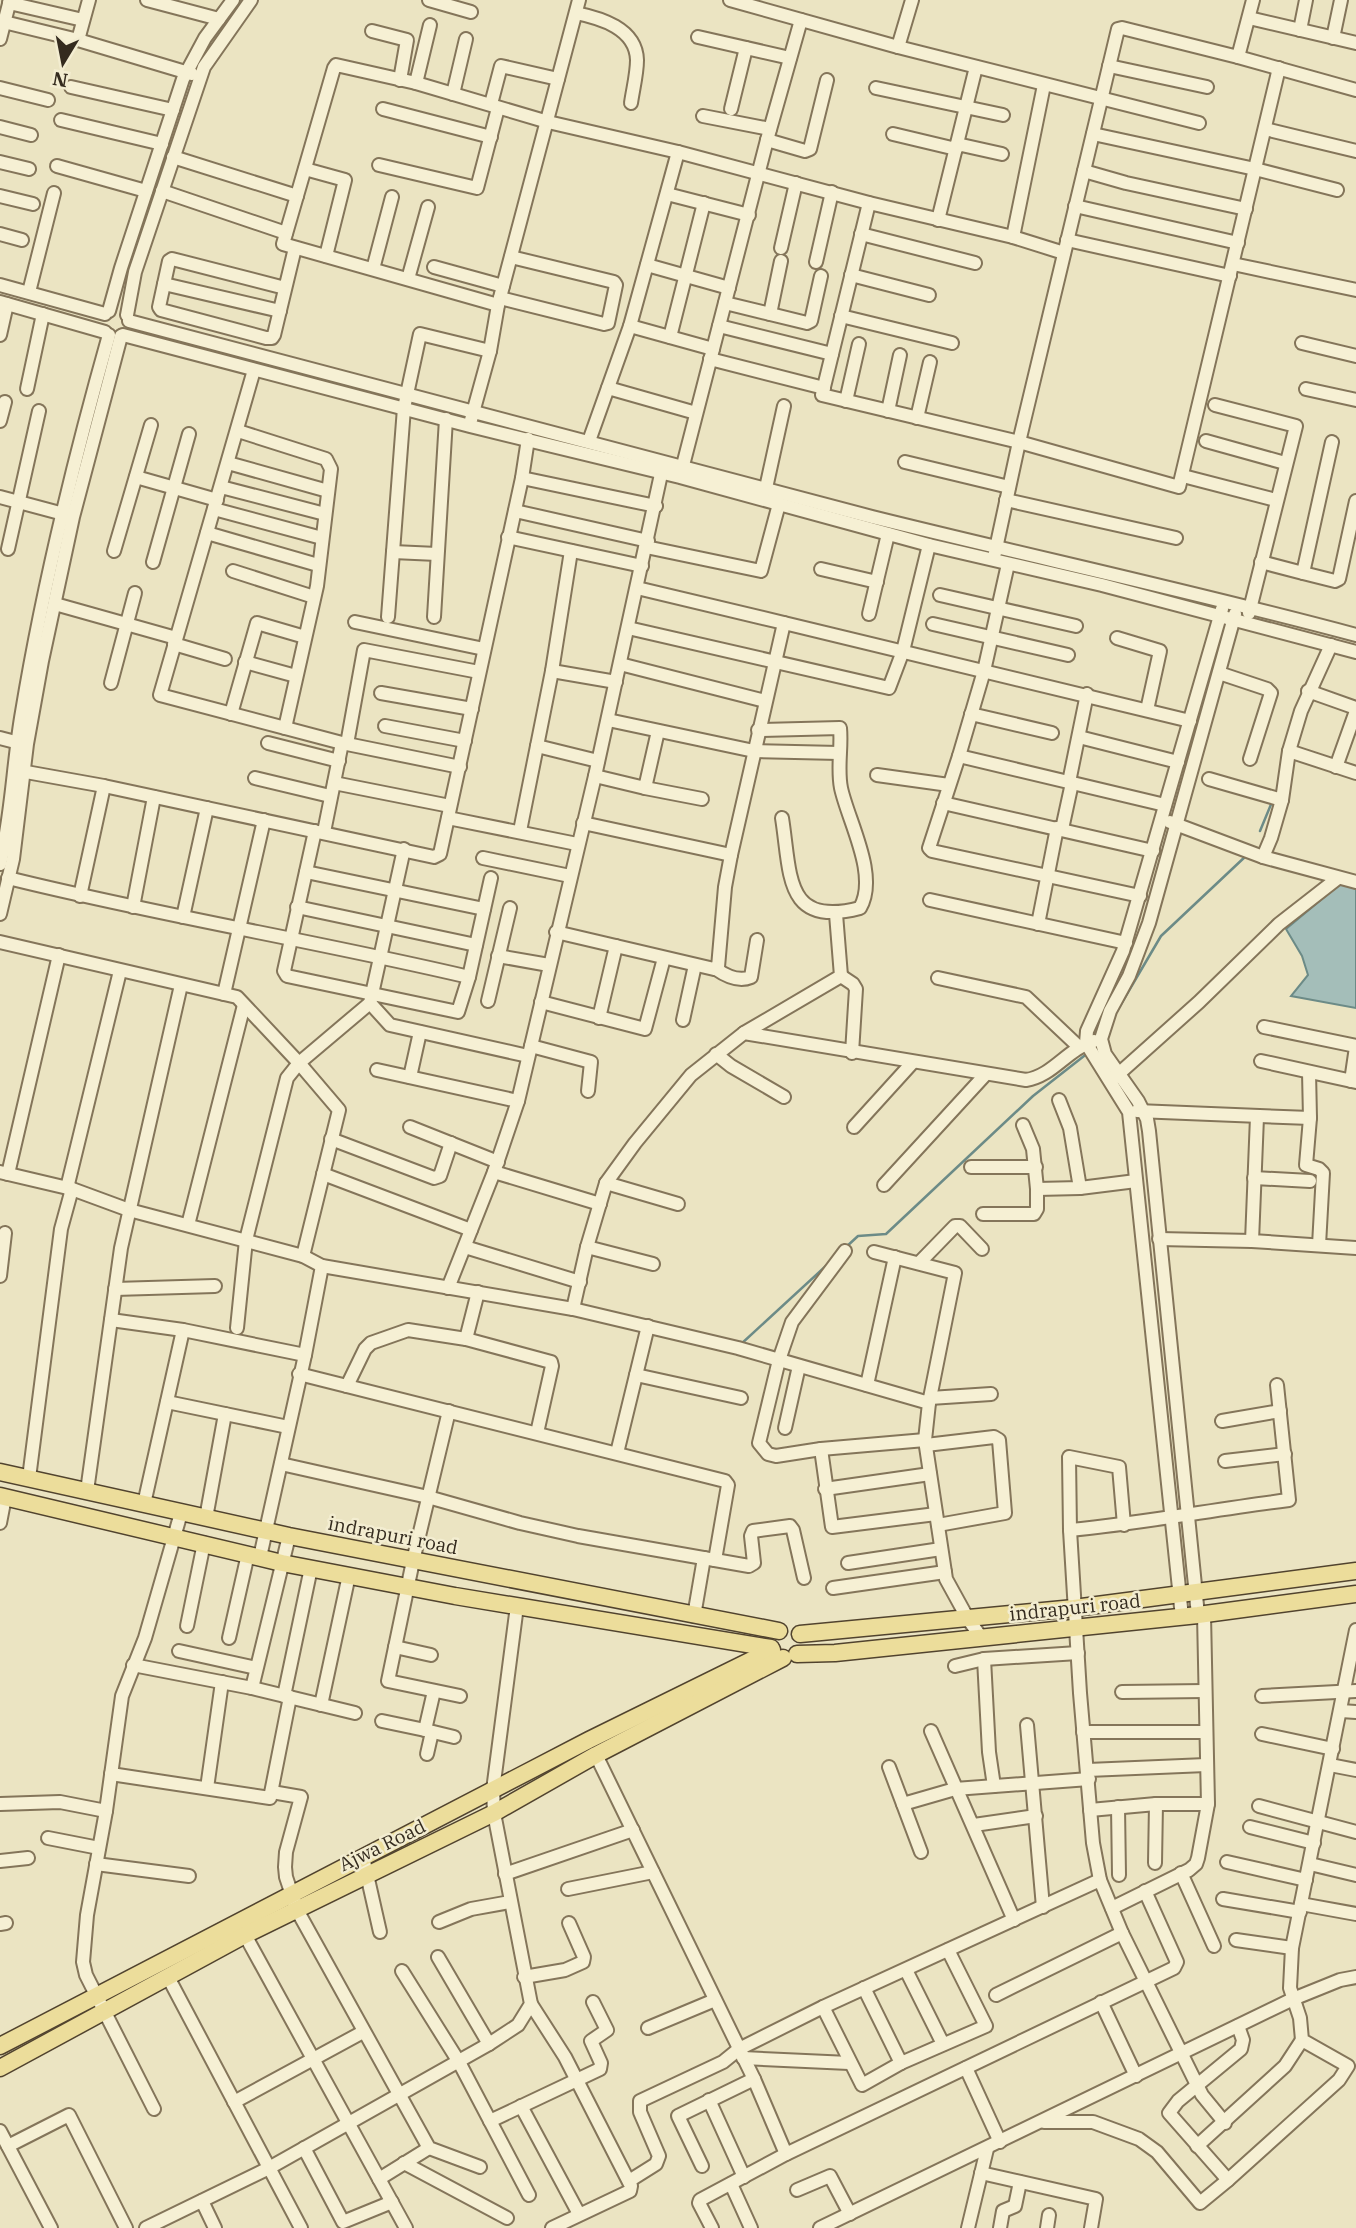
<svg xmlns="http://www.w3.org/2000/svg" width="1356" height="2228" font-family="'IBM Plex Serif',serif">
<rect width="100%" height="100%" fill="#ebe4c2"/>
<polygon fill="#a4beb9" stroke="#6c8b87" stroke-width="2" points="1340,884 1356,888 1356,1008 1291,996 1308,975 1302,956 1286,929"/>
<g fill="none" stroke-linecap="round" stroke-linejoin="round">
<g stroke="#6c8b87" stroke-width="2.5">
<polyline points="1260,831 1272,802"/>
<polyline points="1114,1016 1161,936 1247,855"/>
<polyline points="845,1248 858,1236 886,1234 1033,1096 1084,1056"/>
<polyline points="740,1345 828,1264"/>
</g>
<defs>
<g id="minor">
<polyline points="147,0 219,19"/>
<polyline points="429,0 471,12"/>
<polyline points="730,0 898,47 1199,123"/>
<polyline points="9,3 83,20"/>
<path d="M576,13c24,5 60,15 61,47 0,14 -4,29 -6,43"/>
<polyline points="1249,18 1356,43"/>
<polyline points="0,21 78,40 192,74"/>
<polyline points="1300,30 1306,0"/>
<polyline points="372,31 407,40 400,80"/>
<polyline points="698,37 790,58"/>
<polyline points="1333,38 1341,0"/>
<polyline points="0,39 10,0"/>
<polyline points="78,40 89,0"/>
<polyline points="898,47 912,0"/>
<polyline points="1238,57 1356,90"/>
<polyline points="1109,66 1207,87"/>
<polyline points="416,83 430,25"/>
<polyline points="71,87 173,110"/>
<polyline points="0,88 48,100"/>
<polyline points="876,88 1003,115"/>
<polyline points="453,94 466,39"/>
<polyline points="491,104 501,66 558,79"/>
<polyline points="383,109 491,137"/>
<polyline points="731,109 746,48"/>
<polyline points="703,116 770,129"/>
<polyline points="61,120 162,144"/>
<polyline points="0,127 31,135"/>
<polyline points="1265,129 1356,151"/>
<polyline points="893,134 956,149"/>
<polyline points="1093,134 1255,169 1337,190"/>
<polyline points="767,140 805,151 810,149 827,80"/>
<polyline points="957,144 1002,154"/>
<polyline points="173,157 297,196"/>
<polyline points="0,162 29,169"/>
<polyline points="379,165 477,188 498,108"/>
<polyline points="57,166 146,191"/>
<polyline points="305,169 345,180 326,256"/>
<polyline points="1084,171 1126,183 1246,209"/>
<polyline points="162,191 286,233"/>
<polyline points="667,194 749,215"/>
<polyline points="0,196 33,204"/>
<polyline points="869,203 822,395 1019,442 1179,487 1279,68"/>
<polyline points="1075,206 1238,243"/>
<polyline points="938,220 976,67"/>
<polyline points="0,234 22,240"/>
<polyline points="861,234 975,263"/>
<polyline points="1013,237 1044,85"/>
<polyline points="1067,240 1230,276"/>
<polyline points="781,248 796,183"/>
<polyline points="816,262 832,192"/>
<polyline points="1233,264 1356,290"/>
<polyline points="647,265 729,288"/>
<polyline points="434,267 503,286"/>
<polyline points="373,269 392,197"/>
<polyline points="851,275 929,295"/>
<polyline points="408,279 428,207"/>
<polyline points="164,284 280,311"/>
<polyline points="0,285 105,314"/>
<polyline points="285,288 172,259 169,261 159,307 161,310 266,338 272,338 274,335 295,248"/>
<polyline points="29,292 54,193"/>
<polyline points="500,298 604,324 608,323 616,285 614,282 511,257"/>
<polyline points="0,302 105,332"/>
<polyline points="725,303 807,323 811,321 821,276"/>
<polyline points="498,305 283,244 334,68 336,65 416,83 548,122 678,152 869,203 1013,237 1064,253"/>
<polyline points="109,311 121,268 183,79 205,38 233,0"/>
<polyline points="770,314 781,261"/>
<polyline points="127,315 135,272 204,67 251,0"/>
<polyline points="841,316 952,343"/>
<path d="M129,321l743,196c161,40 324,75 484,118"/>
<polyline points="630,326 713,349"/>
<polyline points="719,326 832,354"/>
<polyline points="0,335 7,304"/>
<polyline points="123,335 470,426 680,477 929,545 1102,585 1356,652"/>
<polyline points="670,337 704,203"/>
<polyline points="1302,343 1356,356"/>
<polyline points="710,359 824,388"/>
<polyline points="254,370 160,695 342,743 460,767"/>
<polyline points="608,388 696,413"/>
<polyline points="27,389 43,314"/>
<polyline points="1306,389 1356,400"/>
<polyline points="846,401 859,344"/>
<polyline points="1215,405 1296,426 1249,613"/>
<polyline points="888,411 900,355"/>
<polyline points="917,418 930,362"/>
<polyline points="471,420 490,351 498,305 579,0"/>
<polyline points="0,421 5,402"/>
<polyline points="238,431 326,459 331,469 317,586 285,728"/>
<polyline points="589,441 630,326 678,152"/>
<polyline points="1206,441 1285,463"/>
<polyline points="905,462 1009,487"/>
<polyline points="228,463 328,491"/>
<polyline points="681,473 767,140 801,20"/>
<polyline points="1183,476 1276,500"/>
<polyline points="136,477 217,500"/>
<polyline points="522,478 656,506"/>
<polyline points="221,487 325,514"/>
<polyline points="766,488 784,406"/>
<polyline points="0,497 71,516"/>
<polyline points="1006,500 1176,538"/>
<polyline points="214,509 322,538"/>
<polyline points="515,511 648,541"/>
<polyline points="207,533 318,565"/>
<polyline points="508,537 642,566"/>
<polyline points="646,547 761,571 779,504"/>
<polyline points="8,549 39,411"/>
<polyline points="114,551 151,425"/>
<polyline points="393,552 437,554"/>
<polyline points="995,553 1019,442 1118,29 1122,28 1238,57 1253,0"/>
<polyline points="153,562 189,434"/>
<polyline points="1261,562 1303,573 1332,442"/>
<polyline points="821,569 877,582"/>
<polyline points="233,571 314,597"/>
<polyline points="1303,573 1335,581 1339,579 1356,501"/>
<polyline points="940,595 1076,626"/>
<polyline points="55,604 176,638"/>
<polyline points="869,614 888,534"/>
<polyline points="388,617 404,408 420,334 490,351"/>
<polyline points="434,617 446,419"/>
<polyline points="355,622 484,649"/>
<polyline points="784,623 1190,721"/>
<polyline points="933,624 1068,655"/>
<polyline points="628,628 889,688 903,651 929,545"/>
<polyline points="1117,638 1160,651 1147,710"/>
<polyline points="174,644 225,659"/>
<polyline points="245,662 296,676"/>
<polyline points="620,664 765,701"/>
<polyline points="552,671 616,682"/>
<polyline points="1219,673 1267,689 1271,693 1250,759"/>
<polyline points="111,683 135,593"/>
<polyline points="1308,691 1356,708"/>
<polyline points="381,693 472,709"/>
<polyline points="231,714 257,623 305,637"/>
<polyline points="971,714 1052,733"/>
<polyline points="608,720 754,751 839,753"/>
<polyline points="385,726 465,741"/>
<path d="M758,730l82,-2c2,19 -3,40 1,60 7,33 38,87 19,120 -76,20 -69,-34 -78,-90"/>
<polyline points="1079,737 1178,762"/>
<polyline points="0,738 23,744"/>
<polyline points="268,743 339,761"/>
<polyline points="347,744 364,650 479,672"/>
<polyline points="537,746 598,761"/>
<polyline points="1289,751 1356,773"/>
<polyline points="959,756 984,671 1008,564"/>
<polyline points="1336,767 1356,711"/>
<polyline points="15,770 104,786 434,857 440,854 522,478 528,439"/>
<polyline points="877,775 949,785"/>
<polyline points="595,776 645,788 658,731"/>
<polyline points="255,778 330,796"/>
<polyline points="1209,779 1282,800"/>
<polyline points="1069,782 1087,694"/>
<polyline points="334,783 450,806"/>
<polyline points="645,788 702,799"/>
<polyline points="943,803 1153,851"/>
<polyline points="448,818 577,844"/>
<polyline points="1170,822 1263,857 1356,882"/>
<polyline points="583,823 731,855"/>
<polyline points="1062,829 1072,783"/>
<polyline points="315,831 284,971 287,976 458,1012 469,977 491,878"/>
<polyline points="520,831 552,671 571,551"/>
<polyline points="324,832 342,743"/>
<polyline points="1263,857 1271,838 1282,800 1289,751 1301,711 1331,645"/>
<polyline points="483,858 570,876"/>
<path d="M0,864c12,-49 13,-101 22,-152 21,-127 52,-253 87,-377"/>
<polyline points="306,872 484,909"/>
<path d="M8,878c153,38 308,63 461,99"/>
<polyline points="80,896 104,786"/>
<polyline points="1140,896 932,851 929,848 959,756 1165,805"/>
<polyline points="930,900 1126,943"/>
<polyline points="133,907 154,797"/>
<polyline points="297,907 476,945"/>
<polyline points="0,914 13,859 27,744 42,661 73,517 121,336"/>
<polyline points="183,917 207,808"/>
<polyline points="1038,924 1057,828"/>
<polyline points="556,932 714,969 718,967 725,887 731,855 784,623 637,588"/>
<polyline points="0,942 237,997 299,1063 339,1110 303,1256"/>
<polyline points="498,956 549,965"/>
<path d="M716,969c10,7 23,13 35,8l6,-37"/>
<polyline points="841,976 853,984 856,989 852,1053"/>
<polyline points="938,978 1026,997 1079,1047"/>
<polyline points="224,994 264,820"/>
<polyline points="488,1001 510,908"/>
<polyline points="541,1002 645,1029 664,958"/>
<polyline points="370,1003 390,1025 528,1056"/>
<polyline points="599,1018 616,946"/>
<polyline points="683,1020 695,965"/>
<polyline points="1264,1027 1356,1046"/>
<polyline points="744,1033 841,976 836,914"/>
<polyline points="531,1046 591,1062 588,1091"/>
<polyline points="716,1054 731,1066 784,1097"/>
<polyline points="1261,1061 1356,1082"/>
<polyline points="377,1070 518,1101"/>
<polyline points="410,1077 420,1032"/>
<polyline points="1114,1078 1199,1002 1279,924 1338,878"/>
<polyline points="1351,1081 1356,1047"/>
<polyline points="1059,1100 1070,1128 1080,1188"/>
<polyline points="1137,1111 1310,1118 1309,1072"/>
<polyline points="1257,1117 1252,1241 1356,1248"/>
<polyline points="1310,1118 1306,1165 1319,1169 1323,1173 1319,1245"/>
<polyline points="1023,1125 1033,1149 1037,1189 1080,1188 1136,1181"/>
<polyline points="410,1127 498,1162"/>
<polyline points="854,1127 913,1062"/>
<polyline points="331,1139 434,1178 440,1176 451,1143"/>
<polyline points="971,1167 1036,1167"/>
<polyline points="0,1172 72,1189 129,1210 303,1256 322,1266 573,1309 738,1348 929,1403 925,1440 946,1579 968,1619 981,1637"/>
<polyline points="494,1172 600,1204"/>
<polyline points="8,1174 59,955"/>
<polyline points="323,1174 471,1230"/>
<polyline points="1254,1178 1310,1181"/>
<polyline points="606,1183 678,1204"/>
<polyline points="884,1185 985,1075"/>
<polyline points="67,1188 120,971"/>
<polyline points="983,1214 1034,1214 1037,1209 1037,1189"/>
<polyline points="188,1225 244,1005"/>
<polyline points="1159,1239 1252,1241"/>
<polyline points="465,1247 580,1282"/>
<polyline points="587,1247 653,1264"/>
<polyline points="845,1251 792,1322 779,1360 759,1443 768,1454 776,1456 821,1449 925,1440"/>
<polyline points="874,1252 955,1273 929,1403"/>
<polyline points="919,1263 955,1226 960,1226 982,1249"/>
<polyline points="0,1276 5,1233"/>
<polyline points="448,1288 494,1172 518,1101 595,776 663,465"/>
<polyline points="115,1289 215,1286"/>
<path d="M573,1309l14,-62 19,-64 29,-40 56,-68 53,-42 282,47c27,-4 41,-31 68,-39"/>
<polyline points="111,1320 183,1330 305,1355"/>
<polyline points="237,1328 246,1240 287,1078 299,1063 370,1003 404,849"/>
<polyline points="466,1339 478,1292"/>
<polyline points="299,1374 725,1481 728,1485 715,1560"/>
<polyline points="636,1375 741,1398"/>
<polyline points="867,1385 895,1257"/>
<polyline points="347,1386 365,1349 371,1343 408,1330 466,1339 551,1362 552,1366 537,1433"/>
<polyline points="930,1398 991,1394"/>
<polyline points="167,1402 288,1427"/>
<polyline points="449,1411 413,1561 388,1681 460,1696"/>
<polyline points="1222,1421 1280,1411"/>
<polyline points="785,1428 799,1366"/>
<polyline points="926,1445 994,1437 999,1440 1005,1513 938,1525"/>
<polyline points="821,1449 832,1527 936,1514"/>
<polyline points="617,1453 648,1326"/>
<polyline points="1225,1461 1285,1454"/>
<polyline points="281,1464 428,1497 520,1523 578,1536 749,1566 754,1563 751,1536 753,1531 790,1526 793,1530 804,1578"/>
<polyline points="29,1478 61,1229 72,1189"/>
<polyline points="825,1489 930,1474"/>
<polyline points="87,1491 121,1248 181,985"/>
<polyline points="144,1504 183,1330"/>
<polyline points="206,1518 225,1414"/>
<polyline points="0,1523 5,1497"/>
<polyline points="1124,1525 1119,1467 1069,1457 1070,1530 1080,1693 1093,1843 1100,1880 1122,1933 1202,2095 1225,2123"/>
<path d="M1070,1530c74,-7 146,-21 219,-30l-12,-115"/>
<polyline points="260,1557 305,1355 322,1266"/>
<polyline points="848,1563 941,1549"/>
<polyline points="833,1588 945,1572"/>
<polyline points="1198,1615 1149,1131 1147,1119 1138,1101 1105,1054 1101,1039 1110,1011 1129,976 1149,923 1235,614"/>
<polyline points="694,1616 704,1558"/>
<polyline points="1182,1617 1129,1112 1086,1043 1087,1031 1123,951 1222,609"/>
<polyline points="187,1626 204,1543"/>
<polyline points="229,1638 248,1554"/>
<polyline points="395,1647 431,1655"/>
<polyline points="179,1651 256,1668"/>
<polyline points="984,1659 989,1752 994,1786"/>
<polyline points="133,1665 252,1688 355,1713"/>
<polyline points="955,1666 984,1659 1078,1653"/>
<polyline points="252,1688 289,1536"/>
<polyline points="434,1691 425,1730 454,1737"/>
<polyline points="1122,1692 1205,1691"/>
<polyline points="284,1696 311,1568"/>
<polyline points="1262,1696 1356,1691"/>
<polyline points="321,1705 349,1575"/>
<polyline points="1341,1711 1356,1712"/>
<polyline points="382,1721 425,1730"/>
<polyline points="1027,1725 1043,1907"/>
<polyline points="931,1731 1014,1920"/>
<polyline points="1083,1732 1205,1732"/>
<polyline points="1262,1734 1333,1749"/>
<polyline points="427,1754 432,1732"/>
<polyline points="596,1755 754,2079 786,2154"/>
<polyline points="1330,1765 1356,1770"/>
<polyline points="889,1767 921,1852"/>
<polyline points="1088,1770 1206,1765"/>
<polyline points="111,1774 270,1798 290,1697"/>
<polyline points="207,1788 222,1682"/>
<polyline points="272,1792 301,1797 286,1852 285,1867 286,1877 297,1910 429,2148 480,2167"/>
<polyline points="0,1804 60,1802 106,1811"/>
<polyline points="903,1804 955,1789 1089,1779"/>
<polyline points="1259,1806 1356,1832"/>
<polyline points="1118,1807 1119,1875"/>
<polyline points="1090,1810 1156,1804 1208,1804"/>
<polyline points="974,1825 1036,1816"/>
<polyline points="1250,1827 1314,1843"/>
<polyline points="48,1838 99,1848"/>
<polyline points="363,1857 380,1932"/>
<polyline points="0,1861 28,1858"/>
<polyline points="1227,1862 1306,1880"/>
<polyline points="1155,1863 1156,1804"/>
<polyline points="96,1864 189,1876"/>
<polyline points="1310,1864 1356,1875"/>
<polyline points="1181,1873 1214,1946"/>
<polyline points="505,1874 633,1830"/>
<polyline points="568,1889 653,1872"/>
<polyline points="1223,1899 1300,1912"/>
<polyline points="1301,1904 1356,1914"/>
<polyline points="1112,1908 1189,1870 1196,1864 1198,1858 1208,1804 1204,1615"/>
<polyline points="439,1922 471,1909 510,1902"/>
<polyline points="0,1924 6,1923"/>
<polyline points="245,1935 406,2228"/>
<polyline points="1236,1940 1292,1948"/>
<polyline points="438,1957 489,2044"/>
<polyline points="906,1970 943,2044"/>
<polyline points="402,1971 459,2062 529,2195"/>
<polyline points="168,1977 301,2228"/>
<polyline points="524,1977 565,1970 583,1962 584,1957 569,1923"/>
<polyline points="864,1988 901,2063"/>
<polyline points="996,1995 1122,1933"/>
<polyline points="1101,2002 1136,2076"/>
<polyline points="531,2004 565,2057 631,2186 630,2191 552,2228"/>
<polyline points="823,2007 862,2085 901,2063 986,2026 948,1950"/>
<polyline points="1238,2026 1243,2040 1241,2049 1178,2101 1169,2113 1228,2180 1339,2080 1348,2066 1302,2040 1300,2018 1290,1988 1292,1948 1356,1630"/>
<polyline points="648,2028 715,2000"/>
<polyline points="743,2058 849,2063"/>
<polyline points="966,2068 1000,2142"/>
<polyline points="709,2100 744,2177"/>
<polyline points="234,2102 363,2032"/>
<polyline points="521,2106 579,2214"/>
<polyline points="154,2109 86,1975 83,1962 87,1915 106,1811 122,1696 145,1638 181,1513"/>
<polyline points="490,2121 600,2069 601,2063 591,2041 607,2030 593,2002"/>
<polyline points="1044,2122 1093,2122 1139,2139 1157,2152 1200,2203 1228,2180"/>
<polyline points="0,2131 51,2228"/>
<polyline points="8,2146 69,2115 126,2228"/>
<polyline points="1197,2146 1285,2066 1302,2040"/>
<polyline points="304,2148 343,2222 392,2202"/>
<polyline points="404,2163 507,2218"/>
<polyline points="702,2166 678,2116 754,2079"/>
<polyline points="981,2173 1096,2199 1091,2228"/>
<polyline points="379,2179 429,2148"/>
<polyline points="629,2181 656,2164 659,2156 640,2112 640,2101 723,2062 739,2049 823,2007 1100,1880"/>
<polyline points="731,2184 751,2228"/>
<polyline points="797,2190 830,2176 850,2214"/>
<polyline points="202,2201 215,2228"/>
<polyline points="146,2228 269,2168 489,2044 518,2025 531,2004 494,1813 493,1790 517,1606"/>
<polyline points="712,2228 699,2203 700,2200 786,2154 1174,1968 1177,1962 1145,1891"/>
<polyline points="820,2228 1293,1999 1340,1980 1356,1977"/>
<polyline points="968,2228 987,2149"/>
<polyline points="1000,2228 1003,2211 1015,2206 1020,2182"/>
<polyline points="1047,2228 1049,2215"/>
</g>
<g id="major">
<polyline points="0,1472 289,1536 779,1631"/>
<polyline points="0,1496 282,1563 455,1596 771,1648"/>
<polyline points="800,1634 1074,1608 1356,1571"/>
<polyline points="797,1654 835,1653 1198,1615 1356,1594"/>
<polyline points="0,2046 589,1740 772,1650"/>
<polyline points="0,2068 245,1935 494,1813 596,1755 783,1658"/>
</g>
</defs>
<use href="#minor" stroke="#84755a" stroke-width="16"/>
<use href="#major" stroke="#51432e" stroke-width="19"/>
<use href="#minor" stroke="#f6f0d4" stroke-width="12"/>
<use href="#major" stroke="#ecdd9b" stroke-width="16"/>
</g>
<g text-anchor="middle" stroke-width="5" stroke-linejoin="round" paint-order="stroke">
<g font-size="19" fill="#342b1e" stroke="#f3edd1">
<text transform="translate(393 1535) rotate(11)" y="7">indrapuri road</text>
<text transform="translate(1075 1607) rotate(-6)" y="7">indrapuri road</text>
<text transform="translate(382 1845) rotate(-26)" y="7">Ajwa Road</text>
</g>
</g>
<g transform="translate(63 63) rotate(190)" stroke="#f3edd1" stroke-width="5" paint-order="stroke">
<path d="M0-5L12 26L0 18L-12 26Z" fill="#342b1e"/>
<text y="-10" font-size="19" font-weight="bold" text-anchor="middle" fill="#342b1e">N</text>
</g>
</svg>
